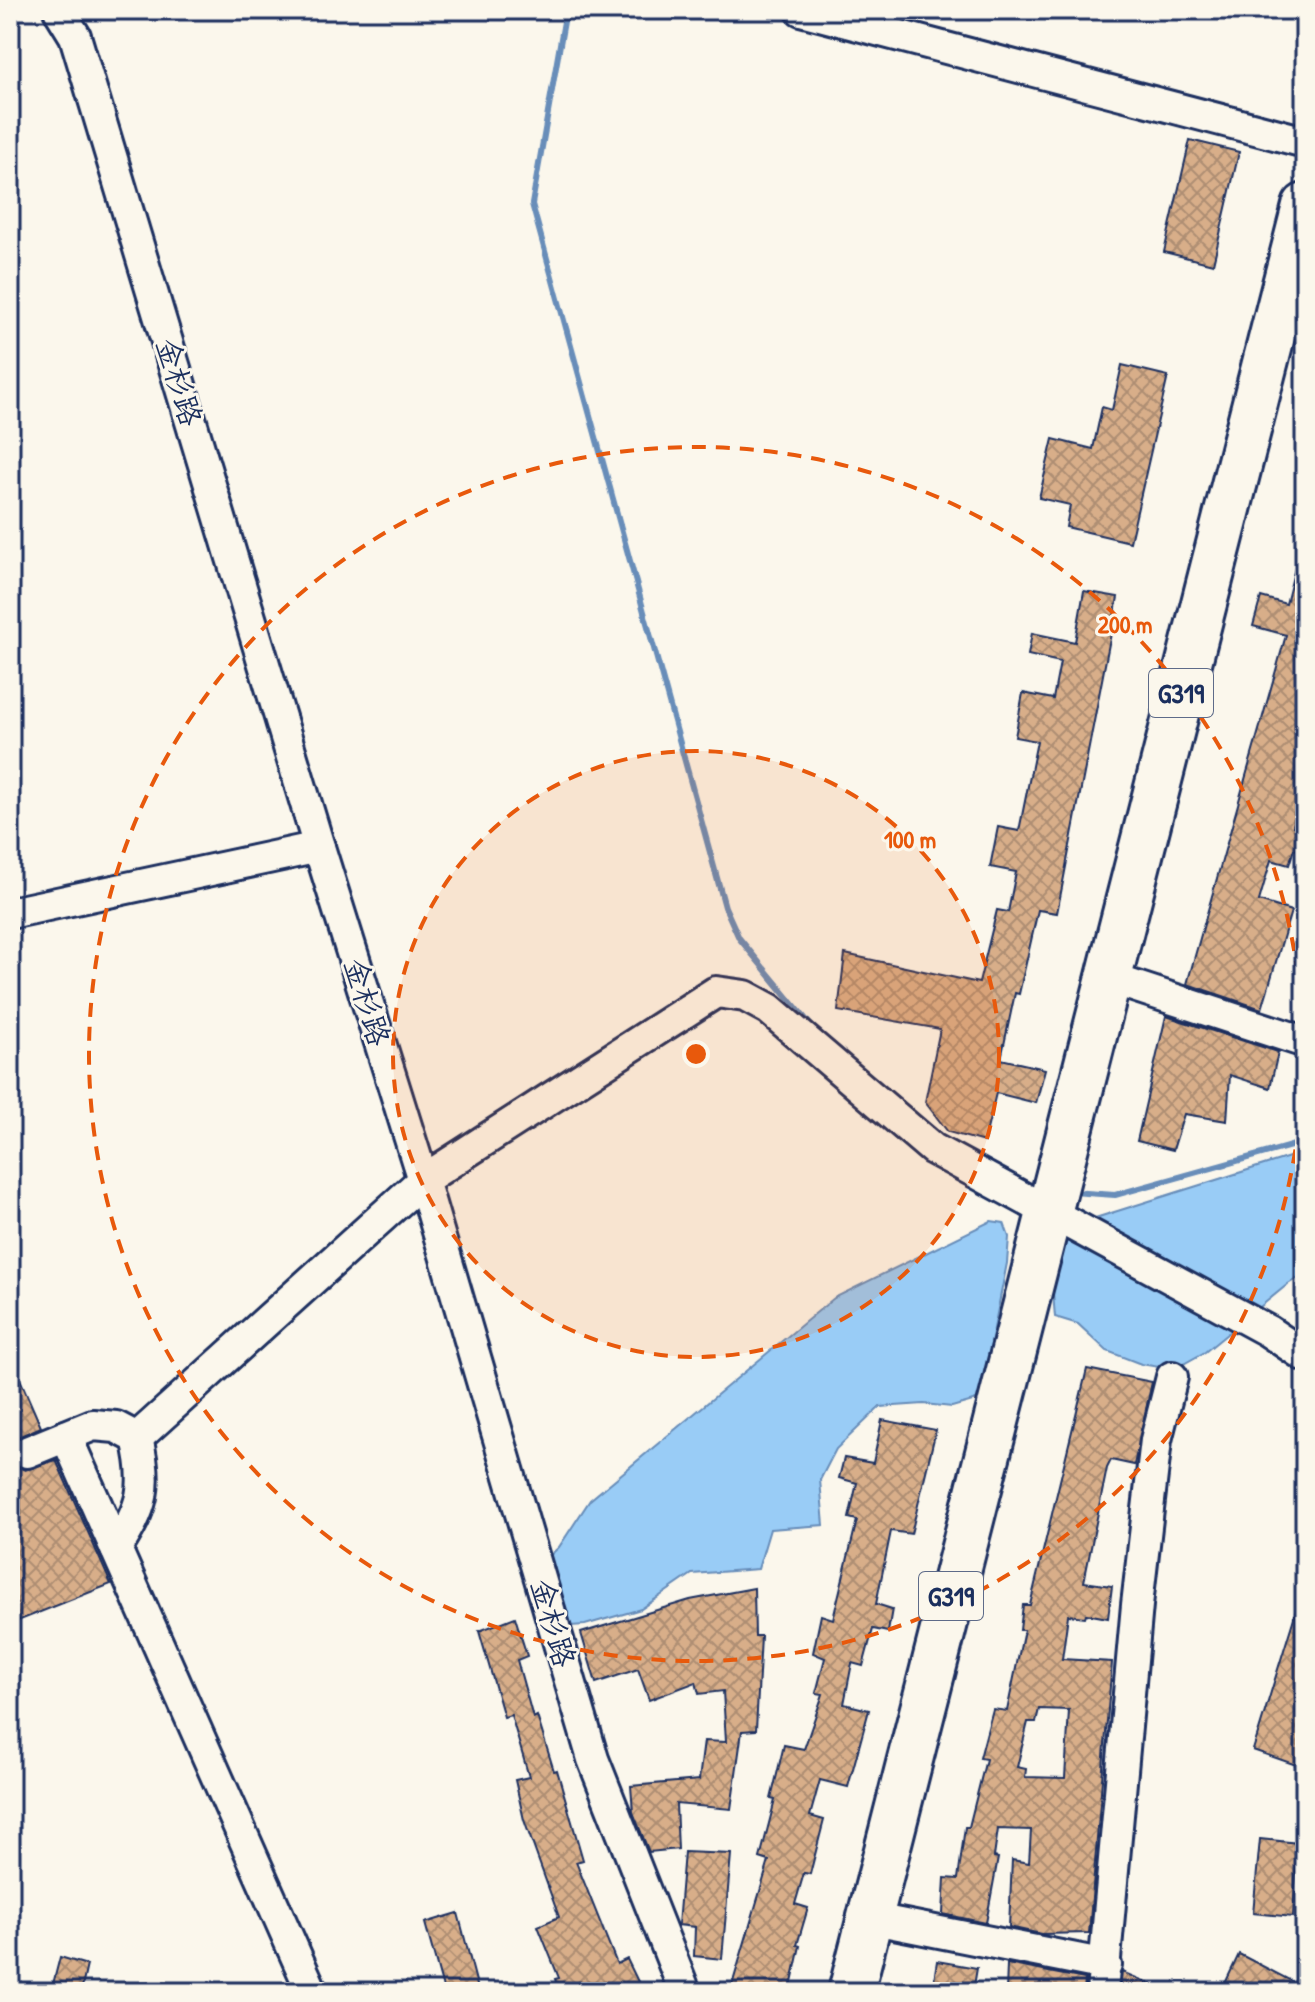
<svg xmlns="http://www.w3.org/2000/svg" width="1315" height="2002" font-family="'Patrick Hand','LXGW WenKai TC',sans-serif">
<defs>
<pattern id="building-cross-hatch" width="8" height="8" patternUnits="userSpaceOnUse" patternTransform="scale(2)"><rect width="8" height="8" fill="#d8ae89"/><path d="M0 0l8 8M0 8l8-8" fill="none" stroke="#ae8e73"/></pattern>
</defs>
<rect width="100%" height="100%" fill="#fbf7ec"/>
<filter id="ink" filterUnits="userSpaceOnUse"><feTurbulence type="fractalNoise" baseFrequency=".0125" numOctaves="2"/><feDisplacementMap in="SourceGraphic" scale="16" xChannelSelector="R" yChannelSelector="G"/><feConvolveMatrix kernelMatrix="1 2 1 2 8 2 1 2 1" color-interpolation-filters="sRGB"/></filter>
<g filter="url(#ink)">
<g fill="#99ccf6" stroke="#678db9" stroke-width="2">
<polygon points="1302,1153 1305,1153 1305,1274 1288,1284 1205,1352 1178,1367 1165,1368 1141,1364 1107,1351 1078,1324 1055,1317 1050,1257 1060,1233 1092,1219"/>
<polygon points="991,1221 1004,1223 1009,1237 1007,1263 980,1399 952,1407 924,1404 880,1407 836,1449 820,1480 824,1525 770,1529 758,1569 692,1574 641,1609 585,1625 571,1626 560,1605 546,1559 559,1547 590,1500 834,1298"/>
</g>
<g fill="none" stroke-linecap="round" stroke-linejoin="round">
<g stroke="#678db9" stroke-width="6">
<polyline points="566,10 532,204 725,907 739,938 813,1028"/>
<polyline points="1072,1192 1115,1195 1305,1142"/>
</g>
</g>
<g fill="url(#building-cross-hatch)" stroke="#1b2f5e" stroke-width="2" fill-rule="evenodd">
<polygon points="1190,140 1239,152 1213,264 1164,252"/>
<polygon points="1122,365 1168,376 1130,542 1066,527 1070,505 1039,498 1053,439 1093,449 1102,407 1112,410"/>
<polygon points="1299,552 1305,553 1305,794 1301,793 1293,826 1305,830 1305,852 1294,849 1289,865 1271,860 1259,901 1291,911 1262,1009 1187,984 1286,635 1253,626 1261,597 1286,604"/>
<polygon points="1084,591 1118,597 1057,913 1038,910 1019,994 1015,993 1001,1059 1045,1069 1036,1103 996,1093 984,1142 948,1132 925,1102 940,1029 838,1011 845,954 979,983 997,910 1008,912 1016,872 990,867 998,827 1019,831 1037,741 1015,737 1023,693 1053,699 1060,662 1028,655 1032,633 1075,642"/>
<polygon points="1166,1016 1278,1052 1270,1088 1230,1075 1227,1121 1184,1114 1173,1150 1137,1141"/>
<polygon points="10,1356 41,1427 20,1436 10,1447"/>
<path d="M1087,1369l65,13 -18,83 -23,-5 -4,8 -23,114 28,4 -4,32 -22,-4 -1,3 -17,-2 -6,44 50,3 -23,271 -48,1 -32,-7 3,-67 17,3 2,-33 -33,-1 -4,28 4,1 -12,65 -43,-9 2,-36 13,1 7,-52h4l17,-68 -6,-1 13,-49 14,2 17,-81h-4l3,-25h7zM1039,1709l30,1 -4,68 -40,-1 1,-8 -9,-2 11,-45h8z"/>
<polygon points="882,1420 936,1430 911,1534 891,1531 876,1604 892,1609 888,1632 873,1629 863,1666 852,1663 844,1704 869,1710 848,1787 820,1780 810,1816 824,1820 810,1874 804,1873 795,1904 808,1908 797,1945 800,1946 790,1991 730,1992 769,1861 760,1858 775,1800 771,1799 784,1745 804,1749 823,1694 816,1693 825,1658 813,1653 821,1615 833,1619 857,1520 849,1518 857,1483 839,1478 844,1458 873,1463"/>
<polygon points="10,1457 15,1466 25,1470 56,1460 111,1584 10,1624"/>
<polygon points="754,1588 755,1636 761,1636 756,1730 742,1731 731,1809 676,1804 678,1849 649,1852 633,1812 631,1786 699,1780 704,1741 726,1742 723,1691 699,1694 696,1682 649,1700 638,1669 596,1683 581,1633 690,1600"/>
<polygon points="1301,1595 1305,1595 1305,1768 1253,1750"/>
<polygon points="515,1617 527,1656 517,1660 533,1718 537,1716 554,1771 557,1770 583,1860 576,1862 617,1964 627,1959 643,1992 559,1992 555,1979 559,1978 538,1926 559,1917 524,1820 515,1780 529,1777 511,1715 504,1717 479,1631"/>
<polygon points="1260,1839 1298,1843 1293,1917 1253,1913"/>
<polygon points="684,1852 731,1854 722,1959 694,1956 695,1927 678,1925"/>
<polygon points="458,1913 478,1989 468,1992 444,1992 425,1923"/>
<polygon points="1239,1954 1305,1988 1305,1992 1221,1992"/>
<polygon points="60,1957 87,1965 81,1992 51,1992"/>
<polygon points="937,1961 977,1968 973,1992 932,1992"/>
<polygon points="1007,1964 1085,1979 1084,1992 1006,1992"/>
<polygon points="1122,1972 1170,1992 1120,1991"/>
</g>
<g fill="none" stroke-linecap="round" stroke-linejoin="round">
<defs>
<g id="minor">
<polyline points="59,10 75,36 319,847 423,1180 593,1759 685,1992"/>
<polyline points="801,10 1305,142"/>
<polyline points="10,913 319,847"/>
<polyline points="1109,978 1305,1042"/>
<polyline points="66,1436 312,1992"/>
<polyline points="137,1438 423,1180 716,992 745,996 769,1009 933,1149 1268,1331 1305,1356"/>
<path d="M27,1452l66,-27 23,2 21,11c12,49 6,69 -21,111"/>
<polyline points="869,1918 1106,1965"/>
<polyline points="1102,1992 1137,1605 1156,1440 1172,1377"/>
</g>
<polyline id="highway" points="851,1992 1305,206"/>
</defs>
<use href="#minor" stroke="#1b2f5e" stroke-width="36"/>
<use href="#highway" stroke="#1b2f5e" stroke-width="50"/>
<use href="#minor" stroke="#fbf7ec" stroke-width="30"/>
<use href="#highway" stroke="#fbf7ec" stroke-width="44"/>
</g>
</g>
<circle cx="696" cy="1054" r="303" fill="#e8590c" fill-opacity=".12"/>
<g fill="none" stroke="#e8590c" stroke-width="4" stroke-dasharray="14 10">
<circle cx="696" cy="1054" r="303"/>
<circle cx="696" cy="1054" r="607"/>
</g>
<g text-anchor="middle" stroke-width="6" stroke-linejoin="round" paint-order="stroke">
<g fill="#fbf7ec" stroke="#5e6b89" stroke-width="2">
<rect x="1149" y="669" width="64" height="48" rx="6"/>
<rect x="919" y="1572" width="64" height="48" rx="6"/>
</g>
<g font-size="28" font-weight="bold" fill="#1b2f5e">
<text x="1181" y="703">G319</text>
<text x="951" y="1606">G319</text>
</g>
<g font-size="30" fill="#1b2f5e" stroke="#fbf7ec">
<text transform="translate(179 382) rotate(73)" y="10">金杉路</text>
<text transform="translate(367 1002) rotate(73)" y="10">金杉路</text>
<text transform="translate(553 1623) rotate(74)" y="10">金杉路</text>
</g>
</g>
<circle cx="696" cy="1054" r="12" fill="#e8590c" stroke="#fbf7ec" stroke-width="4"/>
<g font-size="24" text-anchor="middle" font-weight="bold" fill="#e8590c" stroke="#fbf7ec" stroke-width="6" stroke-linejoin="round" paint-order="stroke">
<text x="1125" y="633">200 m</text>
<text x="910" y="848">100 m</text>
</g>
<rect width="1315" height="2002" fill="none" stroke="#fbf7ec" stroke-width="40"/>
<rect x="20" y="20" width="1275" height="1962" fill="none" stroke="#1b2f5e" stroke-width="3" filter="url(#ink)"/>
</svg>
